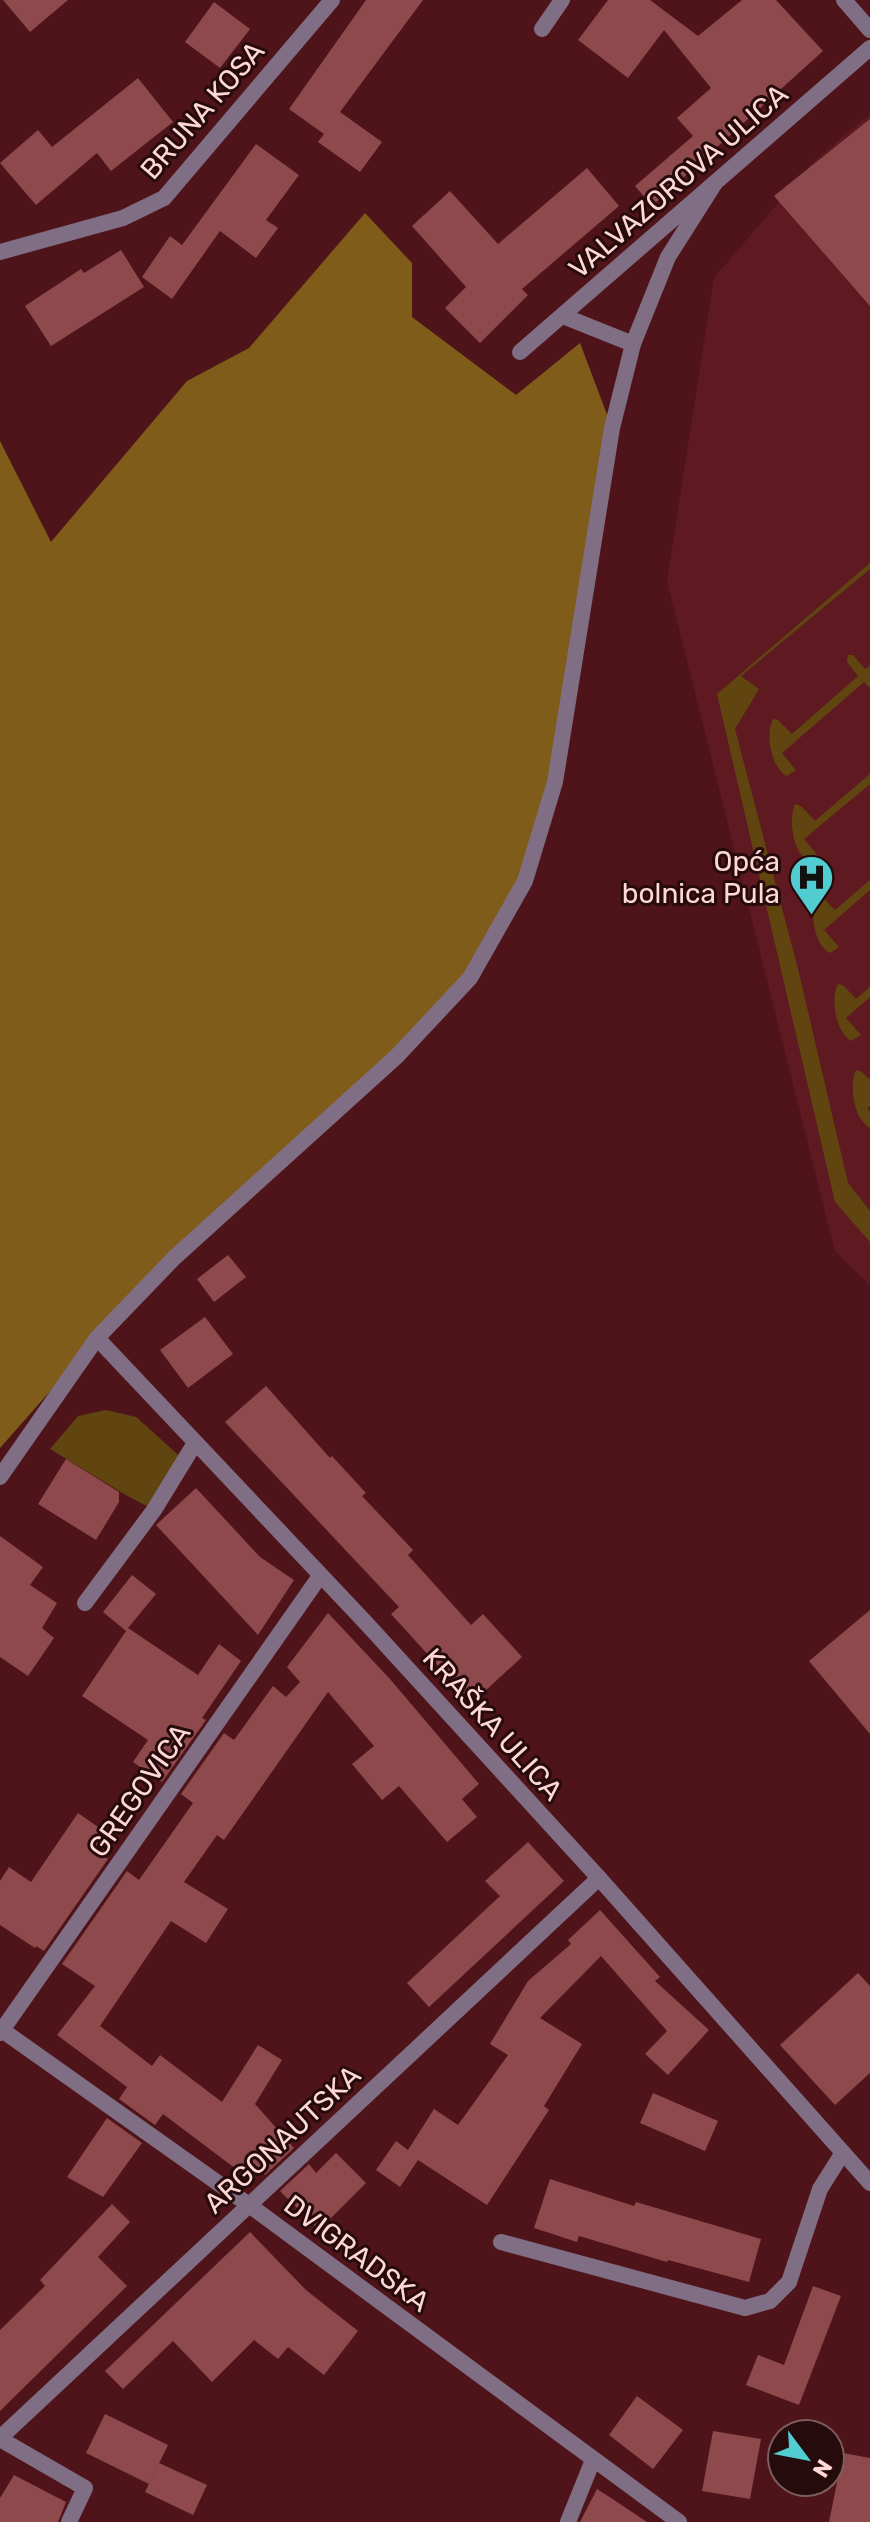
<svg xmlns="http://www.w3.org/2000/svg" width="870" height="2522" font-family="Rubik,sans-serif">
<rect width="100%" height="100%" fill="#4f141a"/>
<polygon fill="#5f1a21" points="870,114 870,1285 835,1251 667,581 714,278 813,162"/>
<g fill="#614510">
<polygon points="870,563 870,569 741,676 759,689 735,729 799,973 848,1183 870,1211 870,1242 835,1202 717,694"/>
<path d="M848,655h5l12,14 5,-3v22l-6,-6 -82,71 14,17 -9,6c-16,-8 -22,-42 -14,-57l5,1 14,14 66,-58 -11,-14z"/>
<path d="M870,774v10l-66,55 14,17 -9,6c-16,-9 -21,-42 -14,-58l6,2 14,15z"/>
<path d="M870,880v10l-46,40 15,17 -9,6c-16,-8 -21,-42 -13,-57l5,1 13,13z"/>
<path d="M838,984l5,1 13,14 14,-12v10l-24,21 15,17 -10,6c-15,-9 -21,-42 -13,-57z"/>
<path d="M856,1070l6,2 8,8v26l-3,2 3,4v16c-16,-9 -21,-42 -14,-58z"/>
<polygon points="106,1410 136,1417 184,1460 154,1510 124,1494 50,1449 78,1416"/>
</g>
<polygon fill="#7f5c1a" points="365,213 412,263 412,317 516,395 580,343 612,428 580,637 525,881 470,978 97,1338 0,1448 0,441 51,542 187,381 249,348"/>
<g fill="#8d494c">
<polygon points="3,0 68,0 30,32"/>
<polygon points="366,0 423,0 340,112 382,142 360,172 318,142 324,134 289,109"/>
<polygon points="608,0 650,0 698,36 742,0 776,0 823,51 652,206 635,186 693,136 677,118 711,88 664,30 628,78 578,40"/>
<polygon points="214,2 250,29 220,68 185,42"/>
<polygon points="138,78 173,122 111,171 97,153 36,205 0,163 38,130 52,147"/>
<polygon points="870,119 870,306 774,196"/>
<polygon points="256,144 299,175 266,220 278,228 256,258 220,231 172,299 142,277 170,236 182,245"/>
<polygon points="587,168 619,206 522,289 528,295 480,343 445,308 466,287 412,226 450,191 498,244"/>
<polygon points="121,250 144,287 51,346 25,306 81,269 84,273"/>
<polygon points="228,1255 246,1277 214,1302 197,1279"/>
<polygon points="205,1317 233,1354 188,1388 160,1350"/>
<polygon points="266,1386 330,1458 332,1456 366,1493 362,1496 413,1550 408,1555 471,1625 483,1614 522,1657 472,1703 391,1614 399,1607 225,1422"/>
<polygon points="66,1459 119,1492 119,1502 96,1540 38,1504"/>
<polygon points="196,1488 260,1557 294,1580 258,1635 156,1525"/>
<polygon points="0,1536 43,1567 30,1585 57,1603 42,1628 54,1638 28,1676 0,1657"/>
<polygon points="132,1575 156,1594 128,1628 198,1675 219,1644 241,1661 202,1718 206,1720 162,1782 133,1762 148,1740 82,1696 126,1631 103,1612"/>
<polygon points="870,1610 870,1734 809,1661"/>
<polygon points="328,1613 390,1679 479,1784 462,1799 477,1817 447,1842 399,1786 382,1800 352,1764 374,1746 328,1692 224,1840 217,1835 184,1882 228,1909 206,1943 171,1921 100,2026 152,2066 160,2055 222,2102 258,2045 282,2060 255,2104 294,2148 265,2175 258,2168 248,2178 163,2114 155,2125 119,2099 127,2087 57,2035 95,1986 62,1964 127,1871 139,1880 193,1803 181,1794 224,1733 234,1740 273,1686 286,1697 300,1682 287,1667"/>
<polygon points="78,1813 111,1836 100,1853 108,1859 44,1951 36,1946 35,1948 0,1925 0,1881 9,1867 31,1882"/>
<polygon points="528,1842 564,1881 429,2007 407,1983 500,1896 485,1881"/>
<polygon points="600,1910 660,1977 655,1981 709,2030 668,2075 645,2054 667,2031 601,1956 540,2018 582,2044 544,2106 549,2110 487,2205 418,2160 400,2187 376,2170 396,2141 408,2150 434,2109 458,2125 508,2055 490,2044 528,1981 571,1944 568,1940"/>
<polygon points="858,1973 870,1986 870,2073 835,2105 780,2045"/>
<polygon points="653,2093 718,2121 705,2151 640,2123"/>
<polygon points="107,2118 142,2143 103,2197 67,2177"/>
<polygon points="336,2153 366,2183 319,2230 280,2191 309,2164 316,2173"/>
<polygon points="550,2179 634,2206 636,2202 761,2239 749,2282 668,2260 667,2262 579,2236 577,2242 534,2228"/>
<polygon points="112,2204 130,2222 98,2257 127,2286 0,2411 0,2330 45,2286 40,2280"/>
<polygon points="250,2232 306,2290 358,2331 324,2375 288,2347 278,2359 254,2340 212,2382 173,2341 123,2389 105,2371"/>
<polygon points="813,2286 841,2296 799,2405 746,2385 758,2355 784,2365"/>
<polygon points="637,2396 683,2430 653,2469 609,2435"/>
<polygon points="105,2414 168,2445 149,2484 86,2453"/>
<polygon points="713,2431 761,2439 750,2499 702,2491"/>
<polygon points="843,2453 870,2458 870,2522 829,2522"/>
<polygon points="159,2463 207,2485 193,2515 145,2492"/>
<polygon points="14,2475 66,2502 58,2522 0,2522 0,2498"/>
<polygon points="597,2489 614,2500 647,2522 580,2522"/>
</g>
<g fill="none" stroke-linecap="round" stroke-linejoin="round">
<g stroke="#806e85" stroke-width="16">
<polyline points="844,0 870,30"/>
<polyline points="542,29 562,0"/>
<polyline points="0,252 123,218 164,198 332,0"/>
<polyline points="563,316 633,344"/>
<polyline points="520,352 870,48"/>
<polyline points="97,1338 366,1623 599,1878 870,2183"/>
<polyline points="0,1477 97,1338 174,1258 397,1056 470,978 525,881 555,782 612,428 633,344 668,257 715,183"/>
<polyline points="85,1603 154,1510 195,1443"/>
<polyline points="2,2030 249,2205 679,2522"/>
<polyline points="0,2033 320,1576"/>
<polyline points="501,2242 745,2308 770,2301 789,2282 820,2189 842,2154"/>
<polyline points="0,2438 599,1878"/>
<polyline points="0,2439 85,2488 69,2522"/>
<polyline points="568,2522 593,2460"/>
</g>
</g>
<defs>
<symbol id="hospital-pin" viewBox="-11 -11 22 30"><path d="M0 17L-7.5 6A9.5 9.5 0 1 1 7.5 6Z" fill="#51ccd1" stroke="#250b0c"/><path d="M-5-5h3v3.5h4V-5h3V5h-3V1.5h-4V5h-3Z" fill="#111"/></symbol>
</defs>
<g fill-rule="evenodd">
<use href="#hospital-pin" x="786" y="852" width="51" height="69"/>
</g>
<g text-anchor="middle" stroke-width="6" stroke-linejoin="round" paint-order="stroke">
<g font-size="28" fill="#ffd7d7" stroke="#250b0c">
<text transform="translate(202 110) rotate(-49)" y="10">BRUNA KOSA</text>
<text transform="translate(678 181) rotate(-41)" y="10">VALVAZOROVA ULICA</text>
<text transform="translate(493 1724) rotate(48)" y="10">KRAŠKA ULICA</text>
<text transform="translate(139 1790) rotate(-55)" y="10">GREGOVICA</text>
<text transform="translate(282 2139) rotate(-43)" y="10">ARGONAUTSKA</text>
<text transform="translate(357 2253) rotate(37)" y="10">DVIGRADSKA</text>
</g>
<g font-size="28" fill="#ffd7d7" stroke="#250b0c" text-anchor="end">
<text x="780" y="871">Opća<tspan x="780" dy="32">bolnica Pula</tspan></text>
</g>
</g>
<g transform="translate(806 2458) rotate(122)"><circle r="38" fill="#250b0c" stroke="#7c5d5d" stroke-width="2"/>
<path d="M0-6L14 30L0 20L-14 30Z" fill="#51ccd1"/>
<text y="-12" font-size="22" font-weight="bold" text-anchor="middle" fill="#ffd7d7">N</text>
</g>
</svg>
